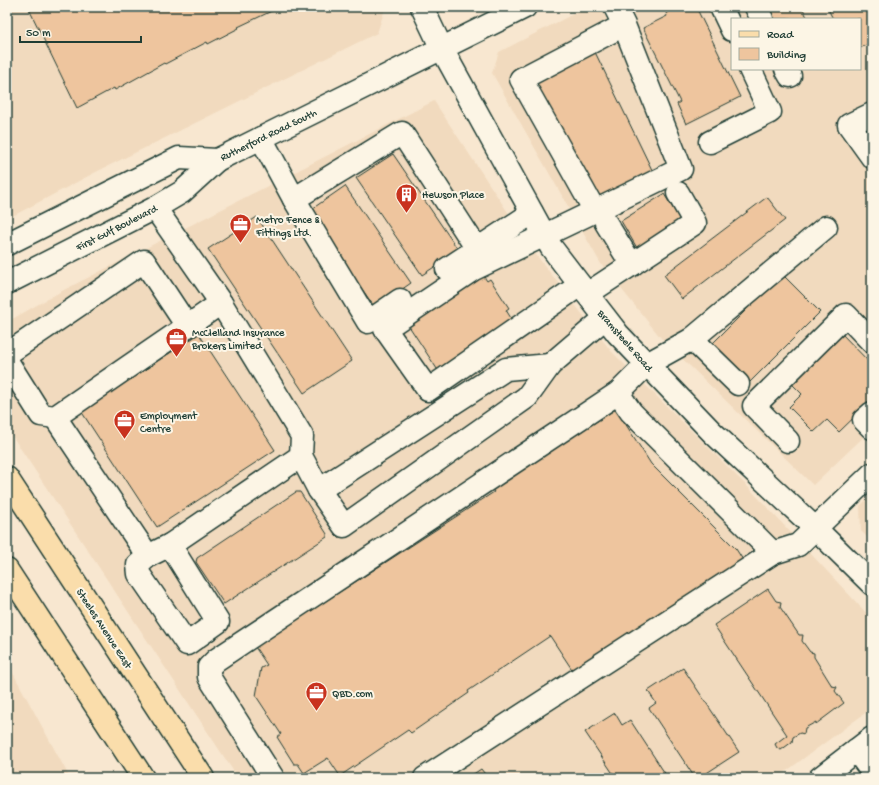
<svg xmlns="http://www.w3.org/2000/svg" width="879" height="785" font-family="'Gochi Hand',sans-serif">
<rect width="100%" height="100%" fill="#f8e7d0"/>
<filter id="ink" filterUnits="userSpaceOnUse"><feTurbulence type="fractalNoise" baseFrequency=".025" numOctaves="2"/><feDisplacementMap in="SourceGraphic" scale="8" xChannelSelector="R" yChannelSelector="G"/><feConvolveMatrix kernelMatrix="1 2 1 2 8 2 1 2 1" color-interpolation-filters="sRGB"/></filter>
<g filter="url(#ink)">
<g fill="#f1dabe" fill-rule="evenodd">
<polygon points="7,7 384,7 385,9 377,33 94,173 7,219"/>
<path d="M587,7h285v422l-59,56 -152,-147 -60,-74 -109,-191 7,-21zM732,19h128v50h-128z"/>
<polygon points="434,101 537,256 611,351 748,487 872,619 872,708 777,778 238,778 7,428 7,322 60,292"/>
<polygon points="872,494 872,542 861,531 860,506"/>
<polygon points="7,662 70,778 7,778"/>
</g>
<g fill="#eec59e" stroke="#1f3d34">
<polygon points="28,7 280,7 238,27 239,28 208,44 207,42 165,64 164,63 115,90 114,88 77,108"/>
<polygon points="677,7 696,7 740,97 686,124 677,104 680,102 643,28 667,16 666,13"/>
<polygon points="761,7 802,7 808,19 767,19"/>
<polygon points="827,7 872,7 872,42 860,48 860,19 833,19"/>
<polygon points="594,50 654,174 601,200 534,79"/>
<polygon points="872,124 872,135 866,127"/>
<polygon points="393,154 459,251 422,275 356,178"/>
<polygon points="345,186 411,283 375,308 309,211"/>
<polygon points="664,194 684,226 640,253 621,221"/>
<polygon points="767,197 785,220 682,299 664,275"/>
<polygon points="257,217 352,361 304,393 208,249"/>
<polygon points="480,271 487,281 490,279 509,308 506,310 514,323 439,372 405,320"/>
<polygon points="782,274 820,312 748,384 710,346"/>
<polygon points="840,332 872,365 872,400 839,432 827,420 814,432 789,407 802,394 790,382"/>
<polygon points="199,334 275,450 157,527 81,411"/>
<polygon points="616,409 651,464 736,549 743,560 575,674 550,636 468,691 469,693 411,733 408,730 340,776 328,758 304,773 298,764 294,764 277,737 281,734 256,696 261,668 267,665 255,647 494,492 492,489"/>
<polygon points="296,492 300,492 327,534 327,537 224,604 196,562 197,558"/>
<polygon points="768,589 776,601 781,602 780,607 799,635 803,635 802,641 810,652 814,653 814,657 832,686 837,687 835,691 844,703 816,724 816,722 805,728 804,734 800,733 793,737 792,742 781,750 777,748 775,744 787,735 714,625"/>
<polygon points="683,668 739,752 699,778 695,778 649,708 656,703 648,691"/>
<polygon points="615,713 622,725 630,720 668,778 616,778 585,732"/>
<polygon points="481,769 488,778 465,778 468,775 469,777"/>
</g>
<g fill="none" stroke-linecap="round" stroke-linejoin="round">
<defs>
<g id="minor">
<polyline points="422,7 442,49 551,247 587,294 618,334 712,432 816,529 872,584"/>
<polyline points="615,7 624,25 681,169 595,211 521,79 624,25"/>
<polyline points="721,7 732,30"/>
<polyline points="756,7 762,19"/>
<polyline points="786,69 790,76"/>
<polyline points="872,114 849,125 872,157"/>
<polyline points="261,138 294,199 368,322 400,300"/>
<polyline points="710,142 770,112 750,69"/>
<polyline points="294,199 402,133 477,249"/>
<polyline points="606,223 632,265"/>
<polyline points="7,244 179,158 217,160 525,7"/>
<polyline points="447,269 532,213"/>
<polyline points="7,283 155,208 182,192 217,160"/>
<polyline points="580,285 428,390 385,329 474,269 595,211"/>
<polyline points="587,294 695,223 678,193"/>
<polyline points="692,339 738,384"/>
<polyline points="7,354 144,261 187,326"/>
<polyline points="7,361 41,415 55,417 221,303"/>
<polyline points="618,393 631,412 773,553"/>
<polyline points="872,413 864,420 872,428"/>
<polyline points="55,417 148,556 138,565 139,574 187,644 218,622 170,545"/>
<polyline points="788,441 754,406 846,315 872,342"/>
<polyline points="301,456 319,490 344,526 527,397 550,365 605,318"/>
<polyline points="319,490 506,369 550,365"/>
<polyline points="148,556 170,545 301,456 302,436 221,303 155,208"/>
<polyline points="856,750 872,772"/>
<polyline points="273,778 209,677 209,667 216,660 618,393 647,364 692,339 826,227"/>
<polyline points="425,778 773,553 798,545 872,474"/>
<polyline points="820,778 872,738"/>
</g>
<g id="major">
<polyline points="7,478 203,778"/>
<polyline points="7,570 143,778"/>
</g>
</defs>
<use href="#minor" stroke="#1f3d34" stroke-width="25"/>
<use href="#major" stroke="#1f3d34" stroke-width="25"/>
<use href="#minor" stroke="#fcf5e5" stroke-width="22"/>
<use href="#major" stroke="#faddab" stroke-width="22"/>
</g>
</g>
<defs>
<symbol id="building-pin" viewBox="-11 -11 22 30"><path d="M0 17L-7.5 6A9.5 9.5 0 1 1 7.5 6Z" fill="#c8321e" stroke="#fcf5e5"/><path d="M-4-6H4V6H1V3H-1V6H-4ZM-2.5-4.3h1.7v1.8h-1.7ZM.8-4.3h1.7v1.8H.8ZM-2.5-1h1.7V.8h-1.7ZM.8-1h1.7V.8H.8Z" fill="#fff"/></symbol>
<symbol id="office-pin" viewBox="-11 -11 22 30"><path d="M0 17L-7.5 6A9.5 9.5 0 1 1 7.5 6Z" fill="#c8321e" stroke="#fcf5e5"/><path d="M-6-3h4V-5.5h4V-3h4V5H-6ZM-1-4.5V-3h2v-1.5ZM-6 0V1H6V0Z" fill="#fff"/></symbol>
</defs>
<g fill-rule="evenodd">
<use href="#building-pin" x="394" y="182" width="25" height="34"/>
<use href="#office-pin" x="228" y="212" width="25" height="34"/>
<use href="#office-pin" x="164" y="326" width="25" height="34"/>
<use href="#office-pin" x="112" y="408" width="25" height="34"/>
<use href="#office-pin" x="304" y="680" width="25" height="34"/>
</g>
<g text-anchor="middle" stroke-width="4" stroke-linejoin="round" paint-order="stroke">
<g font-size="11" fill="#1f3d34" stroke="#fcf5e5">
<text transform="translate(268 134) rotate(-26)" y="4">Rutherford Road South</text>
<text transform="translate(116 227) rotate(-27)" y="4">First Gulf Boulevard</text>
<text transform="translate(626 340) rotate(49)" y="4">Bramsteele Road</text>
<text transform="translate(105 628) rotate(57)" y="4">Steeles Avenue East</text>
</g>
<g font-size="11" fill="#1f3d34" stroke="#fcf5e5" text-anchor="start">
<text x="422" y="198">Hewson Place</text>
<text x="256" y="223">Metro Fence &amp;<tspan x="256" dy="13">Fittings Ltd.</tspan></text>
<text x="192" y="336">McClelland Insurance<tspan x="192" dy="13">Brokers Limited</tspan></text>
<text x="140" y="419">Employment<tspan x="140" dy="13">Centre</tspan></text>
<text x="332" y="697">QBD.com</text>
</g>
</g>
<rect width="879" height="785" fill="none" stroke="#fcf5e5" stroke-width="24"/>
<rect x="12" y="12" width="855" height="761" fill="none" stroke="#1f3d34" stroke-width="1.5" filter="url(#ink)"/>
<rect x="731" y="18" width="130" height="52" fill="#fcf5e5" stroke="#a4ab9e"/>
<rect x="739" y="31" width="20" height="6" fill="#faddab" stroke="#a4ab9e"/>
<text x="767" y="38" font-size="12" fill="#1f3d34">Road</text>
<rect x="739" y="48" width="20" height="12" fill="#eec59e" stroke="#a4ab9e"/>
<text x="767" y="58" font-size="12" fill="#1f3d34">Building</text>
<path d="M20 36v6h121v-6" fill="none" stroke="#1f3d34" stroke-width="2"/>
<text x="26" y="36" font-size="12" fill="#1f3d34" stroke="#fcf5e5" stroke-width="3" paint-order="stroke">50 m</text>
</svg>
